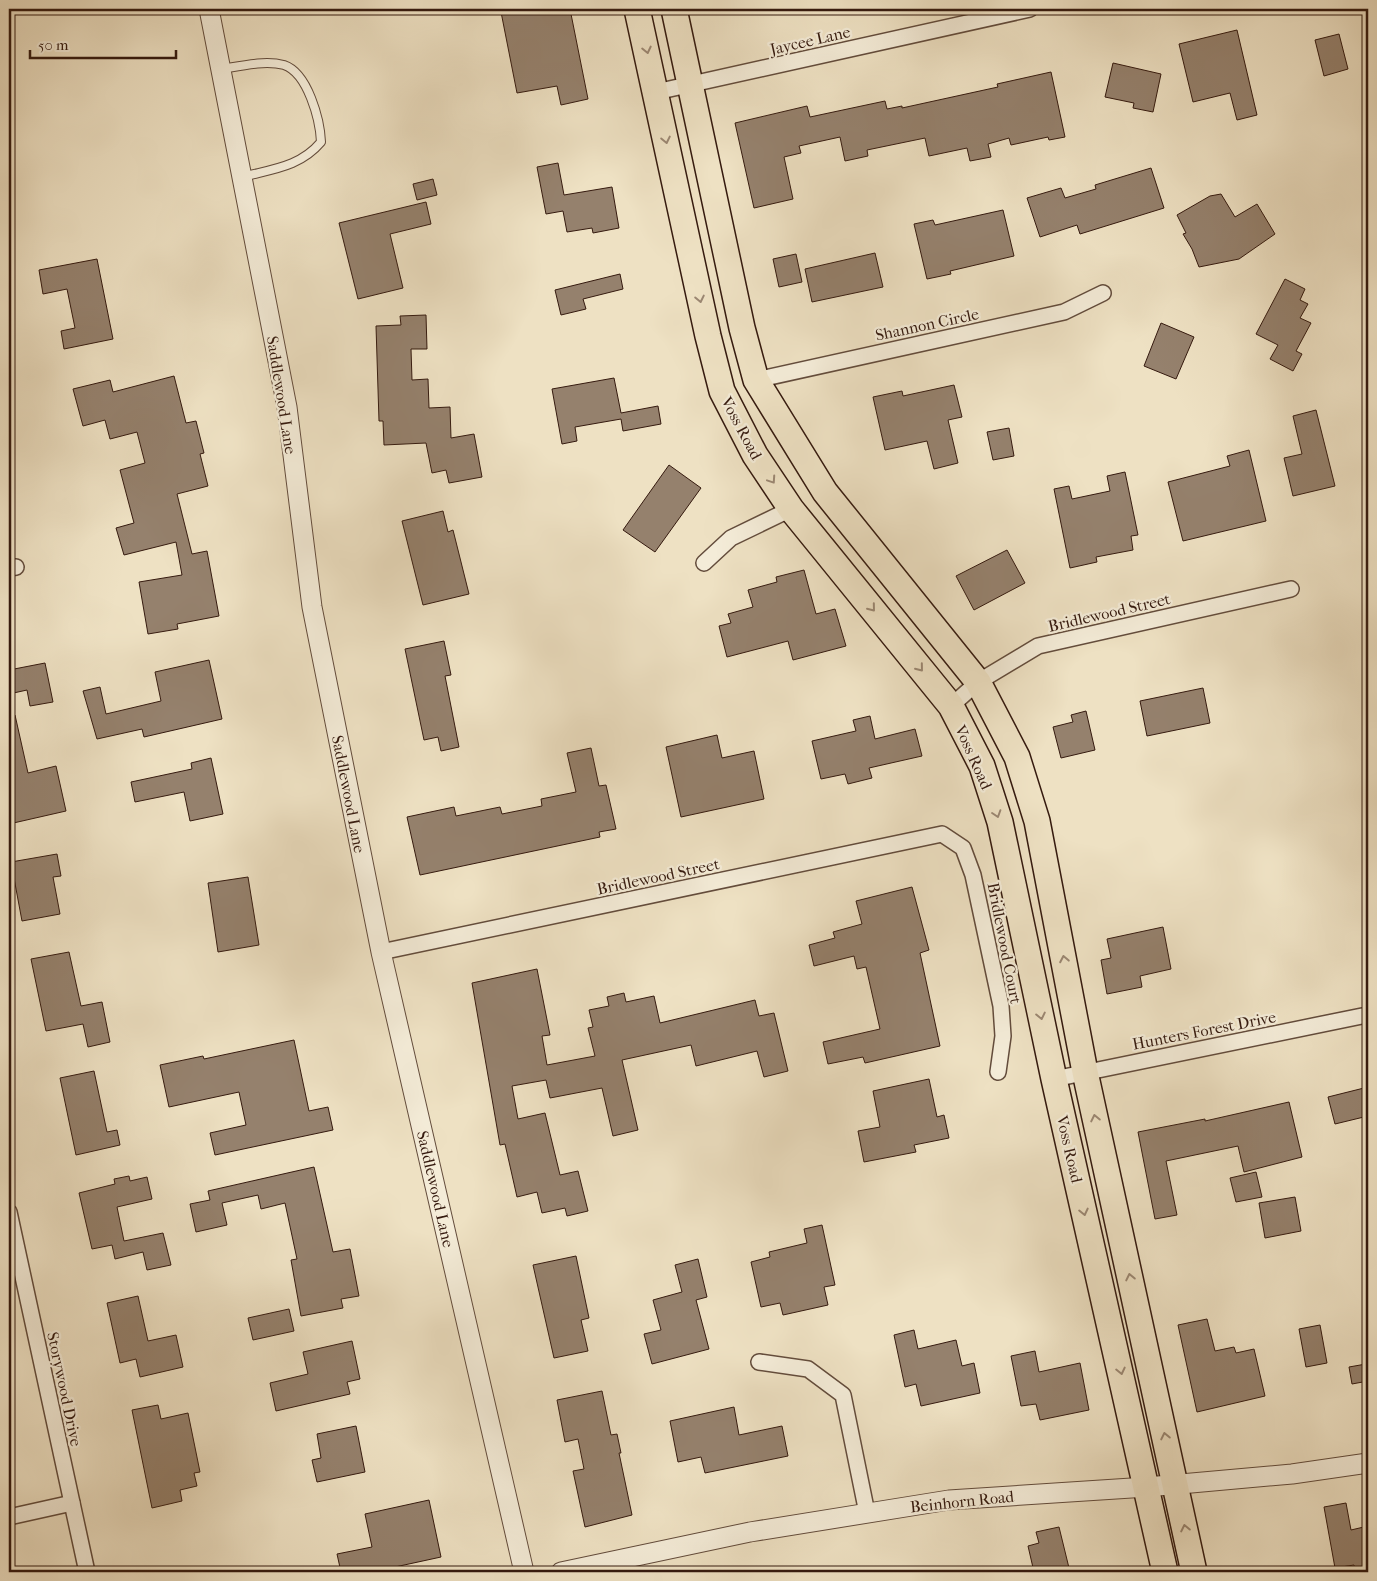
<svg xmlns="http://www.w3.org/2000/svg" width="1377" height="1581" font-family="'IM FELL French Canon',serif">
<rect width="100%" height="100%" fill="#eee1c3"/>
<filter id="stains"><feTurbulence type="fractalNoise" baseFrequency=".004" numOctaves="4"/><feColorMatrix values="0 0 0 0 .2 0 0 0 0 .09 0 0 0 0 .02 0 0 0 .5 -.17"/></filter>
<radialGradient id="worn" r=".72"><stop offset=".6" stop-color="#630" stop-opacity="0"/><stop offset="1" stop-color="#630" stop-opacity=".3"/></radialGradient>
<g fill="#95816d" stroke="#351a0f">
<polygon points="520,9 570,9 588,99 561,105 557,86 517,93 501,12"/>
<polygon points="1237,30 1257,115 1237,120 1230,93 1193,102 1179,44"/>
<polygon points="1339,34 1348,69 1324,76 1315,40"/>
<polygon points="1113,63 1161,74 1153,112 1133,108 1134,103 1105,97"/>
<polygon points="1051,72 1065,137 1049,140 1048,137 1011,145 1009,138 988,144 991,157 970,161 967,148 929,156 925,138 867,150 868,156 845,161 840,137 799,146 801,153 784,157 793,199 754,208 735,123 807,106 810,117 885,101 887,109 902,106 902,108 998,87 997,84"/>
<polygon points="558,163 564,195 612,187 619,228 593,233 592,228 567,232 563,211 546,214 537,167"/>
<polygon points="1151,168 1164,208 1080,234 1077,225 1040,237 1027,198 1061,188 1065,198 1096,189 1095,185"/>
<polygon points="433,179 437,195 417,200 413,184"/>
<polygon points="1221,194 1235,217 1257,204 1275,234 1239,259 1199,267 1192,249 1183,234 1186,233 1177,215 1210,196"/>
<polygon points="426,202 431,224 390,234 403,288 358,299 339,223"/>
<polygon points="1003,210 1014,256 950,271 951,274 927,279 914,224 933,220 935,225"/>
<polygon points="875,253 883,287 812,302 805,269"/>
<polygon points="796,254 802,282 779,287 773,259"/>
<polygon points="97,259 113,339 64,349 61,331 75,328 67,289 43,294 39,270"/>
<polygon points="620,274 623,289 583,299 586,309 561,315 555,290"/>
<polygon points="1285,279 1305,289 1300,300 1308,304 1300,318 1311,323 1296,351 1302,354 1293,371 1270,359 1278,345 1256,334"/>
<polygon points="426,315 427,349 411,349 412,380 428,379 429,408 450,407 451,438 474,434 482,477 449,483 446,470 432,473 426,443 384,445 383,421 379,421 376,326 401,325 400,316"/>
<polygon points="1161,323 1194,337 1176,379 1144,366"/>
<polygon points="174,376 186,423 196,421 204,453 200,454 208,486 177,494 192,554 207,551 219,616 177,624 178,629 148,634 139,582 182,575 176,542 124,555 116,528 134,523 120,470 145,463 137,432 110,439 105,420 83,426 73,389 110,380 113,392"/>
<polygon points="614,378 621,413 658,406 661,424 623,431 621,419 575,427 577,441 562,444 552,389"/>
<polygon points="954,385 962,417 948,420 958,463 934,469 927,441 885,450 873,397 902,391 903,396"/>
<polygon points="1316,410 1335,486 1293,496 1284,458 1302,454 1293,416"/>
<polygon points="1009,428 1014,456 993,460 987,432"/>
<polygon points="1249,450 1266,521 1183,541 1168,482 1230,466 1227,456"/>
<polygon points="669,465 701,488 655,552 623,530"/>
<polygon points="1125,472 1138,535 1131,536 1133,550 1096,557 1097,562 1070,568 1054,489 1069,486 1072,499 1110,491 1107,476"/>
<polygon points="443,511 448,532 453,530 469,594 423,605 402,521"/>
<polygon points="1007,550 1025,583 974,610 956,576"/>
<polygon points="804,570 816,614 835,609 846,646 793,660 788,641 727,657 719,626 731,623 728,614 753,607 748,590 777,582 776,577"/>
<polygon points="444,641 451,675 445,676 459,747 441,751 438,737 424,740 405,649"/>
<polygon points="209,660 222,719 144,737 142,729 97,739 83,691 100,687 106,714 161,701 155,672"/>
<polygon points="45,663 53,702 30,706 27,690 9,694 9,670"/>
<polygon points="1203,688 1210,723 1147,736 1140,701"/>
<polygon points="1086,711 1095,750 1061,758 1053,727 1073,722 1071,715"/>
<polygon points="15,715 28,773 56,766 66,811 9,824 9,716"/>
<polygon points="870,716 875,739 915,729 922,756 869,768 872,778 848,784 845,774 821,779 812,741 856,731 853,720"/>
<polygon points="717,735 722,758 754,751 764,799 681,817 666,747"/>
<polygon points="591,748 599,786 606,785 616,829 599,832 600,837 420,875 407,817 454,807 456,816 500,807 502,814 542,806 541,799 576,792 567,753"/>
<polygon points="211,758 223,814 190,821 184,792 135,802 131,782 192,769 191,763"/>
<polygon points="57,854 61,876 53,877 60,914 22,921 11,862"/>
<polygon points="248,877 259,945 218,952 208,883"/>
<polygon points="912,887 929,950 920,953 940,1046 865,1063 863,1057 828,1064 823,1042 880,1029 866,967 857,969 854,956 814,966 809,945 835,938 833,932 862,924 856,901"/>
<polygon points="1163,927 1171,969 1140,976 1142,987 1107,994 1101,960 1111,958 1107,939"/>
<polygon points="69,952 81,1006 102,1002 110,1042 88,1047 83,1024 46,1031 31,959"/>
<polygon points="537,969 550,1035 542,1036 547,1065 595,1056 588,1028 593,1027 589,1010 609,1006 607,997 624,993 626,1002 654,996 660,1023 755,1000 759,1016 774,1013 788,1071 764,1077 757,1051 696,1066 691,1045 622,1060 638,1130 613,1136 602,1088 550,1098 546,1080 512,1086 518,1119 545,1113 560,1175 578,1171 588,1211 567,1216 565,1208 542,1213 537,1192 517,1197 505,1144 500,1145 472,983"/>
<polygon points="294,1040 309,1111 328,1107 333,1130 215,1155 210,1133 246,1125 239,1092 169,1107 160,1065 203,1056 204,1059"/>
<polygon points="94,1071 107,1132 117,1130 120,1145 76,1155 60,1078"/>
<polygon points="929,1079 937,1117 944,1115 949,1138 914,1145 916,1152 864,1162 858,1131 880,1127 873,1091"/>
<polygon points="1368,1087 1368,1116 1335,1124 1328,1097"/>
<polygon points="1289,1102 1302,1157 1244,1172 1238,1146 1166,1161 1177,1215 1155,1219 1138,1132 1205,1119 1205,1121"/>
<polygon points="314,1167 333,1252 350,1249 359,1296 341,1299 343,1308 301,1316 291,1260 297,1259 285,1203 261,1209 258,1195 222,1203 227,1225 196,1232 190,1204 210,1200 208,1191"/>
<polygon points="1256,1172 1262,1197 1236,1202 1230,1178"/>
<polygon points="129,1176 130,1181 147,1177 152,1199 117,1207 124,1241 163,1233 171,1265 147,1270 143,1252 115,1259 112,1245 92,1249 79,1193 115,1184 114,1179"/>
<polygon points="1295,1197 1301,1231 1265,1238 1259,1203"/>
<polygon points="822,1225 835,1285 824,1287 828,1305 783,1315 780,1303 761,1307 751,1262 770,1257 769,1252 807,1243 804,1229"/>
<polygon points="576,1256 589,1318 581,1320 588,1351 554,1358 533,1265"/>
<polygon points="698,1259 707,1297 696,1300 709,1349 652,1364 644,1334 661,1330 653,1300 682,1292 675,1265"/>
<polygon points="138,1296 148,1341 176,1335 183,1367 140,1377 136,1359 120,1363 107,1303"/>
<polygon points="289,1309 294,1331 253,1340 248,1318"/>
<polygon points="1207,1319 1215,1351 1234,1347 1236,1353 1254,1349 1265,1396 1197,1412 1178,1325"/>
<polygon points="1320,1325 1327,1363 1306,1367 1299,1329"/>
<polygon points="914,1330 918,1349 956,1340 962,1366 974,1363 980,1393 921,1406 916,1384 905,1387 894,1335"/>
<polygon points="352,1341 360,1379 347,1382 350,1394 276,1411 270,1383 308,1374 303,1352"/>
<polygon points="1035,1351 1039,1372 1080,1363 1089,1410 1040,1420 1036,1404 1021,1406 1011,1356"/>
<polygon points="1366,1364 1368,1381 1352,1384 1349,1367"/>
<polygon points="602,1391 611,1435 617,1434 621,1453 619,1453 632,1515 585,1527 573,1471 584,1469 578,1439 565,1442 557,1400"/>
<polygon points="158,1405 161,1419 188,1413 200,1472 194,1473 197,1486 180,1490 182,1501 152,1508 132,1410"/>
<polygon points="734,1407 739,1435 782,1426 788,1456 705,1473 701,1457 678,1462 670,1421"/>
<polygon points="356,1426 365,1472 317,1482 312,1460 321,1458 317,1434"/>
<polygon points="429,1500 441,1557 372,1572 341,1572 337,1554 372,1547 365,1514"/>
<polygon points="1346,1503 1351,1530 1368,1526 1368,1572 1355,1572 1354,1565 1335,1568 1324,1507"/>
<polygon points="1059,1527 1070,1572 1034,1572 1028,1546 1039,1543 1036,1532"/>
</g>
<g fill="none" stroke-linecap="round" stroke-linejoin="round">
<defs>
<path id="service" d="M222,69c18,-3 43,-9 62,-4 24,8 36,55 37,77 -21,25 -49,27 -79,35"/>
<g id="minor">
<polyline points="656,92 1030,9"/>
<polyline points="756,380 1064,312 1103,293"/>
<polyline points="704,563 731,538 791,509"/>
<polyline points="9,568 16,567"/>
<polyline points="951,706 978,682 1038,646 1291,589"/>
<polyline points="381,952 942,834 963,848 973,875 1001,1006 1003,1036 998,1072"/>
<polyline points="1054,1079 1362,1016"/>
<polyline points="9,1212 87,1572"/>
<polyline points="759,1362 808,1369 843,1395 867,1513"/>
<polyline points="9,1517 72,1503"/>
</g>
<g id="tertiary">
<polyline points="209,9 287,407 312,607 381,952 524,1572"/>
<polyline points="561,1572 750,1532 949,1500 1147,1487 1292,1474 1368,1463"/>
</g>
<g id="primary">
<polyline points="637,9 708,336 722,391 755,455 791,509 951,706 982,766 1000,822 1054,1079 1165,1572"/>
<polyline points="674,9 742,328 756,380 825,492 978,682 1017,757 1037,821 1085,1072 1194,1572"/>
</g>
</defs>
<use href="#service" stroke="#634c3c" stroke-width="10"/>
<use href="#minor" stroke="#634c3c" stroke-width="18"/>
<use href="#tertiary" stroke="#634c3c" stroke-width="21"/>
<use href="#primary" stroke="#351a0f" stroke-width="28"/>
<use href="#service" stroke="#f4ecd8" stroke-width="8"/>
<use href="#minor" stroke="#f4ecd8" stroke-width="15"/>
<use href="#tertiary" stroke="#f4ecd8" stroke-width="19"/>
<use href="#primary" stroke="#eee1c3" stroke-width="25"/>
</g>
<defs><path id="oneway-chevron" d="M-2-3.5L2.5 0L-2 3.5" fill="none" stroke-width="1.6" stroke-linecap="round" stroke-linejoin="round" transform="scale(1.25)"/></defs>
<g stroke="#9b8772">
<use href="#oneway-chevron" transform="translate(647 50) rotate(77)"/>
<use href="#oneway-chevron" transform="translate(666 140) rotate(78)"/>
<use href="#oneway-chevron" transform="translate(700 299) rotate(78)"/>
<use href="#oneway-chevron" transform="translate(772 480) rotate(56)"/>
<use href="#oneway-chevron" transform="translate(872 608) rotate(51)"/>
<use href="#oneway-chevron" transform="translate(920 668) rotate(51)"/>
<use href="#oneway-chevron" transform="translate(997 814) rotate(72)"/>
<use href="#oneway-chevron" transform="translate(1064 959) rotate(-101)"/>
<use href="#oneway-chevron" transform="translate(1041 1016) rotate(78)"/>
<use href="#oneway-chevron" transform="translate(1095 1118) rotate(-102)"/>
<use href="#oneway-chevron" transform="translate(1084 1212) rotate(77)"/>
<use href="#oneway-chevron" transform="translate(1130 1277) rotate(-102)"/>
<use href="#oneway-chevron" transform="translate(1121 1371) rotate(77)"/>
<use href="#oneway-chevron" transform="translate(1165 1436) rotate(-102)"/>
<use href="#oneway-chevron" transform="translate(1185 1528) rotate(-102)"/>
</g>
<g text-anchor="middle" stroke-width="4.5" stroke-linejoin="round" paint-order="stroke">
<g font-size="16" fill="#351a0f" stroke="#f4ecd8">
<text transform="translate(810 40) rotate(-13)" y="6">Jaycee Lane</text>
<text transform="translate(927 324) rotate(-12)" y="6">Shannon Circle</text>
<text transform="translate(282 395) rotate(81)" y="6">Saddlewood Lane</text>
<text transform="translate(742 428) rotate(62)" y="6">Voss Road</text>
<text transform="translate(1109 612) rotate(-13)" y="6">Bridlewood Street</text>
<text transform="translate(974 757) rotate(66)" y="6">Voss Road</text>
<text transform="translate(349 794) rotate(79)" y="6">Saddlewood Lane</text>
<text transform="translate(658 876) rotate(-12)" y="6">Bridlewood Street</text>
<text transform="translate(1005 943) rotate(79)" y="6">Bridlewood Court</text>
<text transform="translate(1204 1030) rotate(-11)" y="6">Hunters Forest Drive</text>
<text transform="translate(1070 1149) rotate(77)" y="6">Voss Road</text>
<text transform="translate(436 1189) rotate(77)" y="6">Saddlewood Lane</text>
<text transform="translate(65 1389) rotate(78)" y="6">Storywood Drive</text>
<text transform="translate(962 1501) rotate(-6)" y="6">Beinhorn Road</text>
</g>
</g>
<rect width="1377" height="1581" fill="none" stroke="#eee1c3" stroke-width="30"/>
<rect x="10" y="10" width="1357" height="1561" fill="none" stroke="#351a0f" stroke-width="2.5"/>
<rect x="15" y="15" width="1347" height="1551" fill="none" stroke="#351a0f"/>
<path d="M30 50v8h146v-8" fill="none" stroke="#351a0f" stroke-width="2.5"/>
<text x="38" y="50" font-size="15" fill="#351a0f" stroke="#f4ecd8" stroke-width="4" paint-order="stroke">50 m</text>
<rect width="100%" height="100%" filter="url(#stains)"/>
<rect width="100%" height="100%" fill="url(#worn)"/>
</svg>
